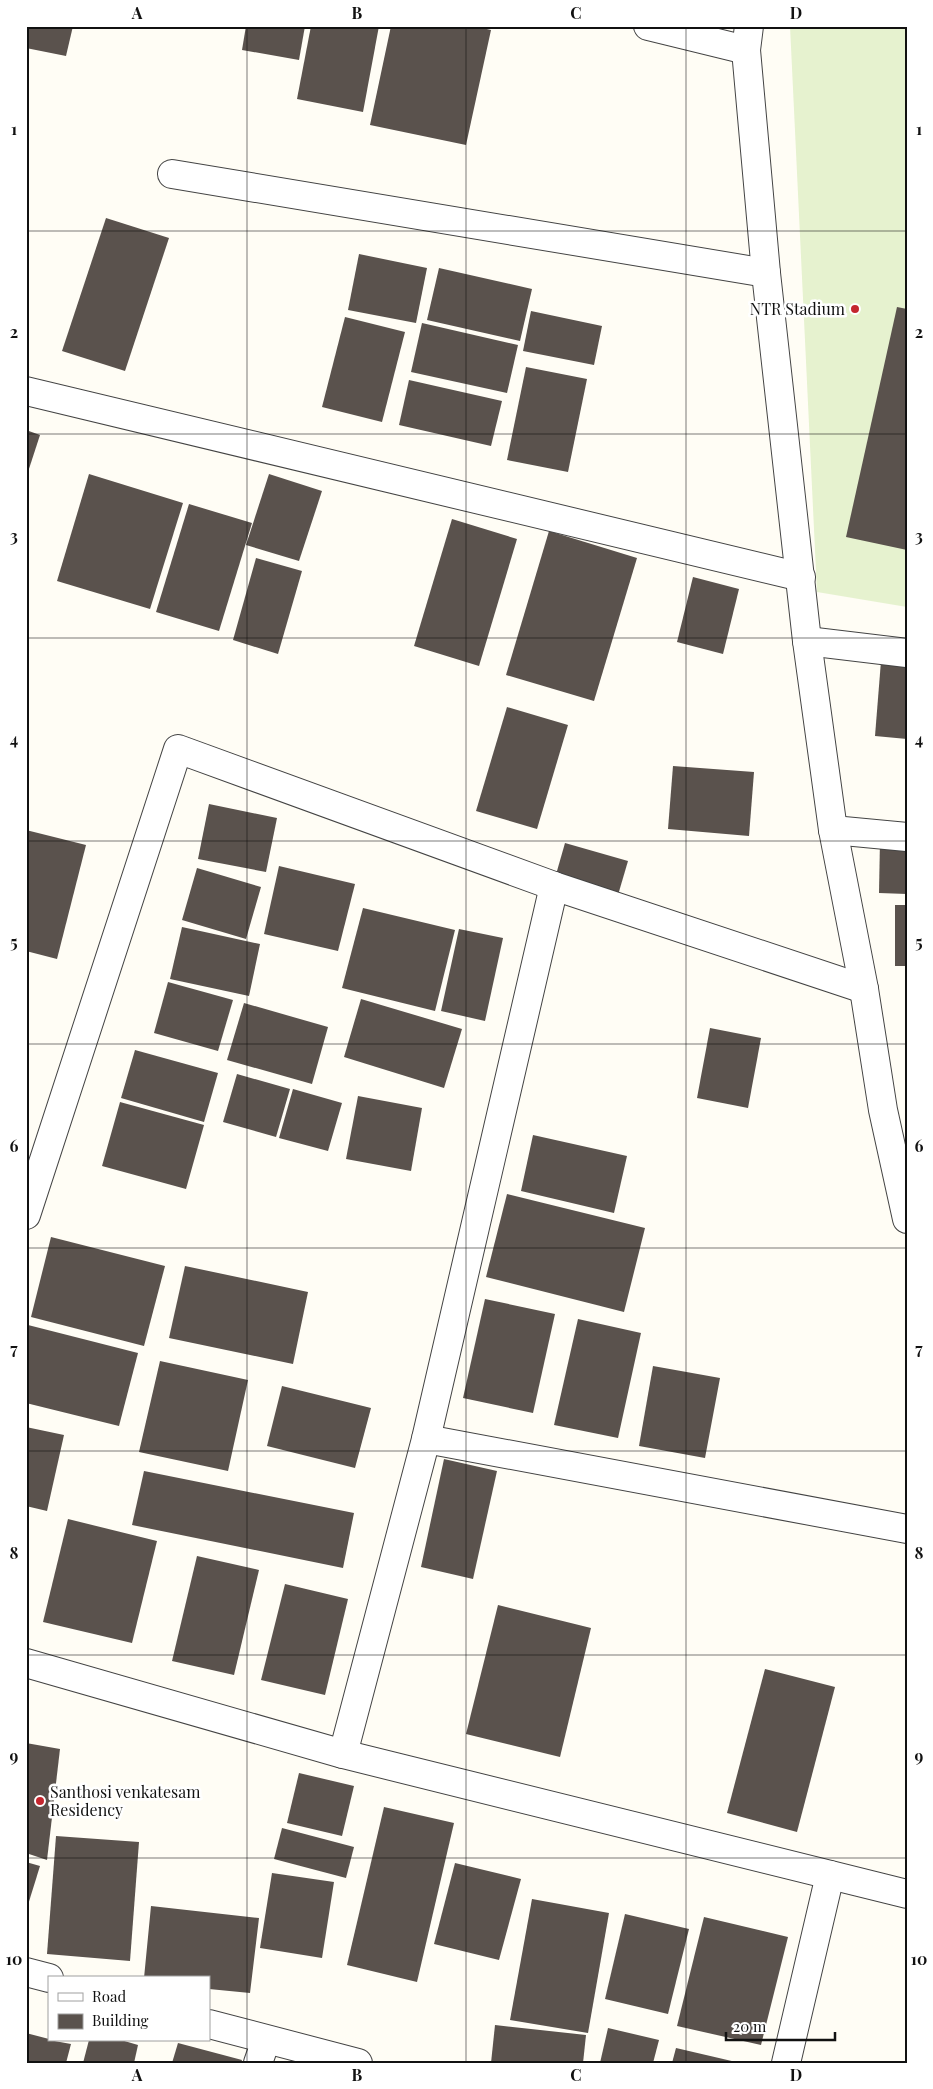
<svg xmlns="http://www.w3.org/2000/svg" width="933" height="2089" font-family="'Playfair Display',serif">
<rect width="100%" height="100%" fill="#fffdf5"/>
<polygon fill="#e6f2cf" points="790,26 907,26 907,607 817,592"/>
<g fill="#5a524d">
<polygon points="26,26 73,26 66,56 26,48"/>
<polygon points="246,26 305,26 299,60 242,50"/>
<polygon points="311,26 379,26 363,112 297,99"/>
<polygon points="391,26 474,26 491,30 466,145 370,125"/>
<polygon points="106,218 169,238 125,371 62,351"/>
<polygon points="359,254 427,268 416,323 348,310"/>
<polygon points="439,268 532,289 520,341 427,320"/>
<polygon points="897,307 907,309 907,550 846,537"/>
<polygon points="531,311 602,326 594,365 523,351"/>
<polygon points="345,317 405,332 382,422 322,407"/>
<polygon points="422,323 518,345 507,393 411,372"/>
<polygon points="526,367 587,379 568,472 507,460"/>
<polygon points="409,380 502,401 491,446 399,425"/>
<polygon points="26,430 40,435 27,475 26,475"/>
<polygon points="89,474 183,503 150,609 57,581"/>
<polygon points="269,474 322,491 299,561 246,545"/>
<polygon points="189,504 252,523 219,631 156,612"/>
<polygon points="452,519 517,539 479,666 414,646"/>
<polygon points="549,531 637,558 594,701 506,675"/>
<polygon points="256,558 302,571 278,654 233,640"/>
<polygon points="693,577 739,589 723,654 677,642"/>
<polygon points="881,661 907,664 907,739 875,736"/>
<polygon points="507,707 568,725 537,829 476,811"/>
<polygon points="673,766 754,772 749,836 668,829"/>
<polygon points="209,804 277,818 266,872 198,859"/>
<polygon points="26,830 86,845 57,959 26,951"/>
<polygon points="880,840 907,845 907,894 879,893"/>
<polygon points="565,843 628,861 618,895 555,878"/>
<polygon points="279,866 355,884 338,951 264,934"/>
<polygon points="197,868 261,887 246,939 182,920"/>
<rect x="895" y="905" width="12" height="61"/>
<polygon points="363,908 455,930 435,1011 342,988"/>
<polygon points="182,927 260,944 249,996 170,979"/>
<polygon points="459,929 503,938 485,1021 441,1011"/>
<polygon points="168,982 233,1000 218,1051 154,1033"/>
<polygon points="361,999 462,1029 444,1088 344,1057"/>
<polygon points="244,1003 328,1027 312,1084 227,1060"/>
<polygon points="710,1028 761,1038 748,1108 697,1098"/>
<polygon points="135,1050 218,1073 204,1122 121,1098"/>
<polygon points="237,1074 290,1089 276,1137 223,1122"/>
<polygon points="293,1089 342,1103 328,1151 279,1138"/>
<polygon points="358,1096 422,1108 411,1171 346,1159"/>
<polygon points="120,1102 204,1125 186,1189 102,1166"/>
<polygon points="533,1135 627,1156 614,1213 521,1191"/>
<polygon points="507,1194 645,1228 624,1312 486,1277"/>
<polygon points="51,1237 165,1266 144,1346 31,1317"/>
<polygon points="185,1266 308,1292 293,1364 169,1338"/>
<polygon points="485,1299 555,1314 533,1413 463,1398"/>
<polygon points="578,1319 641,1333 618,1438 554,1425"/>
<polygon points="28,1325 138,1353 119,1426 26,1403"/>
<polygon points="160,1361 248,1380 228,1471 139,1452"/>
<polygon points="653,1366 720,1378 705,1458 639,1446"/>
<polygon points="282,1386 371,1408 355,1468 267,1446"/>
<polygon points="26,1427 64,1435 47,1511 26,1506"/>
<polygon points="444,1459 497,1471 473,1579 421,1567"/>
<polygon points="144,1471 354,1513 343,1568 132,1525"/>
<polygon points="68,1519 157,1541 132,1643 43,1622"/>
<polygon points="197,1556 259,1570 234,1675 172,1661"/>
<polygon points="285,1584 348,1599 325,1695 261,1680"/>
<polygon points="498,1605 591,1628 560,1757 466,1734"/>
<polygon points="765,1669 835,1687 797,1832 727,1813"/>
<polygon points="26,1743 60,1749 47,1860 26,1853"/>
<polygon points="299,1773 354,1786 342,1836 287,1823"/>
<polygon points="384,1807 454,1823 417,1982 347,1965"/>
<polygon points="282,1828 354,1847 346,1878 274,1859"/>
<polygon points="56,1836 139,1842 130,1961 47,1954"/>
<polygon points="26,1862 40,1866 27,1908 26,1908"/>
<polygon points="455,1863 521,1879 499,1960 434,1944"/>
<polygon points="272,1873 334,1882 322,1958 260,1948"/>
<polygon points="532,1899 609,1913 588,2033 510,2020"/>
<polygon points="151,1906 259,1918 250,1993 209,1989 209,1978 144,1978"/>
<polygon points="625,1914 689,1929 668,2014 605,1999"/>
<polygon points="704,1917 788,1937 761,2045 677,2026"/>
<polygon points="495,2025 586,2035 583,2063 491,2063"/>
<polygon points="608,2028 659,2040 653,2063 600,2063"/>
<polygon points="26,2033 49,2039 49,2040 71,2044 66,2063 26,2063"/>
<polygon points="89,2040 121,2040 138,2045 134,2063 83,2063"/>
<polygon points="178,2043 242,2060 241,2063 172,2063"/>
<polygon points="676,2048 736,2062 735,2063 672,2063"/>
</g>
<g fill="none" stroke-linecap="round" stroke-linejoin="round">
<defs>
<g id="minor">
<polyline points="648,26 746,50"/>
<polyline points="172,174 766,273"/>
<polyline points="26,391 801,577"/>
<polyline points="807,641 907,653"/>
<polyline points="833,830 907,837"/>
<polyline points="26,1215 178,749 554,886 864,989"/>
<polyline points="426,1439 907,1529"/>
<polyline points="26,1663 343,1754 907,1894"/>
<polyline points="343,1754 426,1439 554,886"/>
<polyline points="26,1972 49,1978"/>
<polyline points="209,2024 358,2063"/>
<polyline points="258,2063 266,2040"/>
<polyline points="786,2063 830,1875"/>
</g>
<polyline id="tertiary" points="749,26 746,50 766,273 807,641 833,830 864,989 883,1110 907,1219"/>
</defs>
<use href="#minor" stroke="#444" stroke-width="30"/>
<use href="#tertiary" stroke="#444" stroke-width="30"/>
<use href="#minor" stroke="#fff" stroke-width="28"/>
<use href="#tertiary" stroke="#fff" stroke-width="28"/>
</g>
<path fill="none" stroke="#111" stroke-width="1" stroke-opacity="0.55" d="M247,26v2037M466,26v2037M686,26v2037M26,231h881M26,434h881M26,638h881M26,841h881M26,1044h881M26,1248h881M26,1451h881M26,1655h881M26,1858h881"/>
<g fill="#c4262e" stroke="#fff" stroke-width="2">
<circle cx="855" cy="309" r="5"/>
<circle cx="40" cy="1801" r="5"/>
</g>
<g text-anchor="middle" stroke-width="5" stroke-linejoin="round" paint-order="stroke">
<g font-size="16" fill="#111" stroke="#fff" text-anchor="end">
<text x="845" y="315">NTR Stadium</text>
<text x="50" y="1798" text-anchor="start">Santhosi venkatesam<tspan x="50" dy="18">Residency</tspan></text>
</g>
</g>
<rect width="933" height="2089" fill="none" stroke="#ffffff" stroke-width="55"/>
<rect x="48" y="1976" width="162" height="65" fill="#ffffff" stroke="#a0a0a0"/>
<rect x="58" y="1993" width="25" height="8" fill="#ffffff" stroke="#a0a0a0"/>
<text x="92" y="2002" font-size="15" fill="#111111">Road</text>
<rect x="58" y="2014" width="25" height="15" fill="#5a524d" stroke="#a0a0a0"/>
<text x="92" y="2026" font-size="15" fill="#111111">Building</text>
<path d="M726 2032v8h109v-8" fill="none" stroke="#111111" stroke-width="2.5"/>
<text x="733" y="2032" font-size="15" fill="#111111" stroke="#ffffff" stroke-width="4" paint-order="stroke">20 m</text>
<rect x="28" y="28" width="878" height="2034" fill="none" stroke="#111" stroke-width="2"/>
<g font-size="16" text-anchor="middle" font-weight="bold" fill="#111">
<text x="137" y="19">A</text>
<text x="357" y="19">B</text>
<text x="576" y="19">C</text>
<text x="796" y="19">D</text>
<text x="14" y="135">1</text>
<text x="919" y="135">1</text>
<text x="14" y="338">2</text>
<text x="919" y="338">2</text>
<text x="14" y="542">3</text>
<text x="919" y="542">3</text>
<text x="14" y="745">4</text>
<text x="919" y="745">4</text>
<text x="14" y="948">5</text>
<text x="919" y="948">5</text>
<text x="14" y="1152">6</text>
<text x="919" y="1152">6</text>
<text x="14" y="1355">7</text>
<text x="919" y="1355">7</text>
<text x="14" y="1559">8</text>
<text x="919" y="1559">8</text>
<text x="14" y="1762">9</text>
<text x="919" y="1762">9</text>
<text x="14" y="1965">10</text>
<text x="919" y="1965">10</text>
<text x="137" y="2081">A</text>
<text x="357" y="2081">B</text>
<text x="576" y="2081">C</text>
<text x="796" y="2081">D</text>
</g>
</svg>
